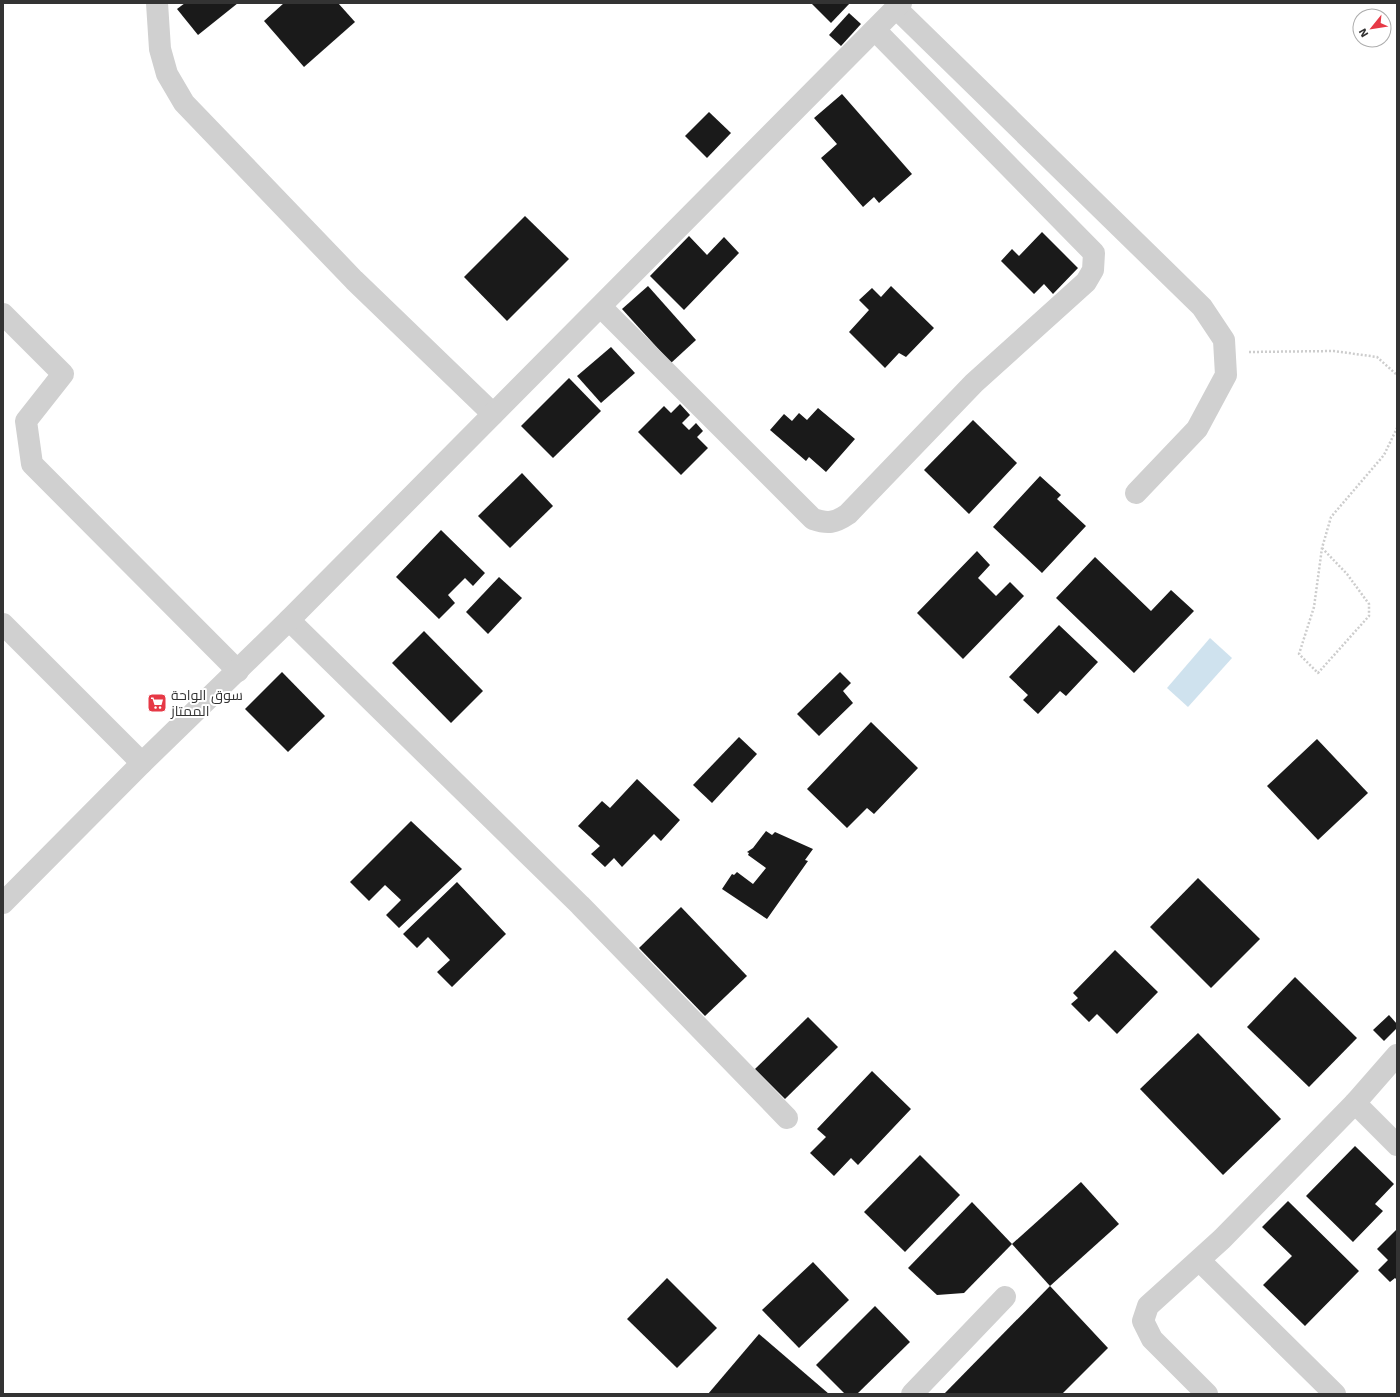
<svg xmlns="http://www.w3.org/2000/svg" width="1400" height="1397" font-family="'Work Sans',Cairo,sans-serif">
<rect width="100%" height="100%" fill="#fff"/>
<polygon fill="#cfe2ee" points="1210,638 1232,658 1188,707 1167,688"/>
<g fill="#1a1a1a">
<polygon points="185,3 238,3 198,35 177,9"/>
<polygon points="284,3 338,3 355,22 304,67 264,21"/>
<polygon points="811,3 850,3 831,23"/>
<polygon points="849,13 861,24 841,46 829,35"/>
<polygon points="842,94 912,174 879,203 874,197 863,207 821,158 837,144 814,118"/>
<polygon points="709,112 731,133 707,158 685,136"/>
<polygon points="525,216 569,259 507,321 464,277"/>
<polygon points="1042,232 1078,268 1053,294 1044,284 1034,294 1001,261 1012,249 1019,256"/>
<polygon points="689,236 707,255 724,237 739,253 684,310 650,276"/>
<polygon points="648,286 696,340 671,363 622,309"/>
<polygon points="891,286 934,328 906,357 899,353 885,368 849,332 869,310 859,300 872,288 881,297"/>
<polygon points="611,347 635,373 601,403 577,376"/>
<polygon points="569,378 601,411 553,458 521,426"/>
<polygon points="680,404 690,415 682,423 689,430 696,423 703,431 697,437 708,448 681,475 638,432 664,406 671,413"/>
<polygon points="818,408 855,439 826,472 809,457 806,461 770,430 784,414 792,421 799,413 807,420"/>
<polygon points="973,420 1017,463 969,514 924,470"/>
<polygon points="522,473 553,506 510,548 478,516"/>
<polygon points="1040,476 1061,495 1057,499 1086,526 1042,573 993,527"/>
<polygon points="441,530 485,573 473,586 465,578 448,595 455,603 439,619 396,577"/>
<polygon points="977,551 990,565 978,578 996,596 1010,582 1024,596 963,659 917,613"/>
<polygon points="1095,557 1151,611 1171,590 1194,611 1134,673 1056,598"/>
<polygon points="499,577 522,598 488,634 466,612"/>
<polygon points="1059,625 1098,662 1066,696 1060,691 1038,714 1023,700 1028,695 1009,677"/>
<polygon points="424,631 483,691 451,723 392,663"/>
<polygon points="282,672 325,716 288,752 245,709"/>
<polygon points="840,672 851,683 843,691 853,703 819,736 797,714"/>
<polygon points="871,722 918,768 874,814 867,808 847,828 807,789"/>
<polygon points="739,737 757,754 712,803 693,785"/>
<polygon points="1317,739 1368,793 1318,840 1267,786"/>
<polygon points="637,779 680,820 661,841 654,834 622,867 614,858 605,867 591,854 600,846 578,826 602,801 610,808"/>
<polygon points="411,821 462,869 399,928 386,915 401,900 385,885 369,901 350,882"/>
<polygon points="766,831 772,835 775,832 813,849 805,860 808,861 767,919 722,889 732,874 734,875 737,872 753,884 766,868 748,855 749,853 747,852 753,848"/>
<polygon points="1198,878 1260,939 1211,988 1150,927"/>
<polygon points="457,882 506,934 452,987 437,972 450,960 428,937 417,948 403,934"/>
<polygon points="681,907 747,976 705,1016 639,948"/>
<polygon points="1115,950 1158,992 1117,1034 1097,1014 1089,1022 1071,1004 1078,998 1073,993"/>
<polygon points="1295,977 1357,1038 1309,1087 1247,1027"/>
<polygon points="1389,1015 1397,1024 1397,1028 1384,1041 1373,1030"/>
<polygon points="808,1017 838,1047 785,1099 755,1069"/>
<polygon points="1198,1033 1281,1119 1223,1175 1140,1089"/>
<polygon points="872,1071 911,1109 858,1165 851,1158 834,1176 810,1153 826,1137 817,1129"/>
<polygon points="1355,1146 1394,1184 1375,1204 1383,1211 1353,1242 1306,1196"/>
<polygon points="920,1155 960,1195 905,1252 864,1212"/>
<polygon points="1081,1182 1119,1224 1050,1286 1012,1244"/>
<polygon points="1288,1201 1359,1271 1305,1326 1263,1285 1292,1256 1262,1227"/>
<polygon points="972,1202 1012,1244 964,1293 937,1295 908,1268"/>
<polygon points="1397,1229 1397,1280 1395,1278 1390,1282 1378,1270 1388,1260 1377,1249"/>
<polygon points="813,1262 849,1300 799,1348 762,1310"/>
<polygon points="667,1278 717,1328 677,1368 627,1319"/>
<polygon points="1050,1286 1108,1348 1062,1394 944,1394"/>
<polygon points="875,1306 910,1342 857,1394 845,1394 816,1365"/>
<polygon points="759,1334 829,1394 708,1394"/>
</g>
<g fill="none" stroke-linecap="round" stroke-linejoin="round">
<g stroke="#cdcdcd" stroke-width="2.5" stroke-dasharray="2 2" stroke-linecap="butt">
<polyline points="1249,352 1334,351 1377,357 1397,375"/>
<polyline points="1322,548 1347,574 1369,604 1369,616 1318,673 1299,654 1314,607 1322,548 1331,517 1384,455 1397,428"/>
</g>
<g stroke="#d0d0d0" stroke-width="22">
<polyline points="157,3 160,49 167,74 184,103 354,280 493,414"/>
<polyline points="896,8 1202,307 1224,340 1226,375 1197,429 1136,493"/>
<path d="M601,307l212,212c15,5 22,4 35,-5l126,-131 112,-101 7,-12 1,-17 -219,-223"/>
<polyline points="3,314 63,374 26,421 32,464 238,671"/>
<polyline points="289,620 580,905 787,1118"/>
<polyline points="3,624 142,763"/>
<polyline points="3,903 142,763 289,620 901,3"/>
<polyline points="1355,1103 1397,1145"/>
<polyline points="1200,1261 1335,1394"/>
<polyline points="912,1394 1005,1297"/>
<polyline points="1207,1394 1152,1339 1143,1321 1148,1306 1222,1239 1355,1103 1397,1055"/>
</g>
</g>
<defs>
<symbol id="supermarket-square" viewBox="-11 -11 22 22"><rect x="-9" y="-9" width="18" height="18" rx="4" fill="#e63946" stroke="#fff"/><path d="M-6-5.5h2.5l.6 2H6L4.5 2H-2.5L-4.4-4H-6ZM-1.5 3.2a1.3 1.3 0 1 0 .1 0ZM3 3.2a1.3 1.3 0 1 0 .1 0Z" fill="#fff"/></symbol>
</defs>
<g fill-rule="evenodd">
<use href="#supermarket-square" x="146" y="692" width="22" height="22"/>
</g>
<g text-anchor="middle" stroke-width="4" stroke-linejoin="round" paint-order="stroke">
<g font-size="14" fill="#333" stroke="#fff" text-anchor="start">
<text x="171" y="700">سوق الواحة<tspan x="171" dy="16">الممتاز</tspan></text>
</g>
</g>
<rect width="1400" height="1397" fill="none" stroke="#333333" stroke-width="8"/>
<g transform="translate(1372 28) rotate(240)"><circle r="19" fill="#ffffff" stroke="#adadad"/>
<path d="M0-3L7 15L0 10L-7 15Z" fill="#e63946"/>
<text y="-6" font-size="11" font-weight="bold" text-anchor="middle" fill="#333333">N</text>
</g>
</svg>
